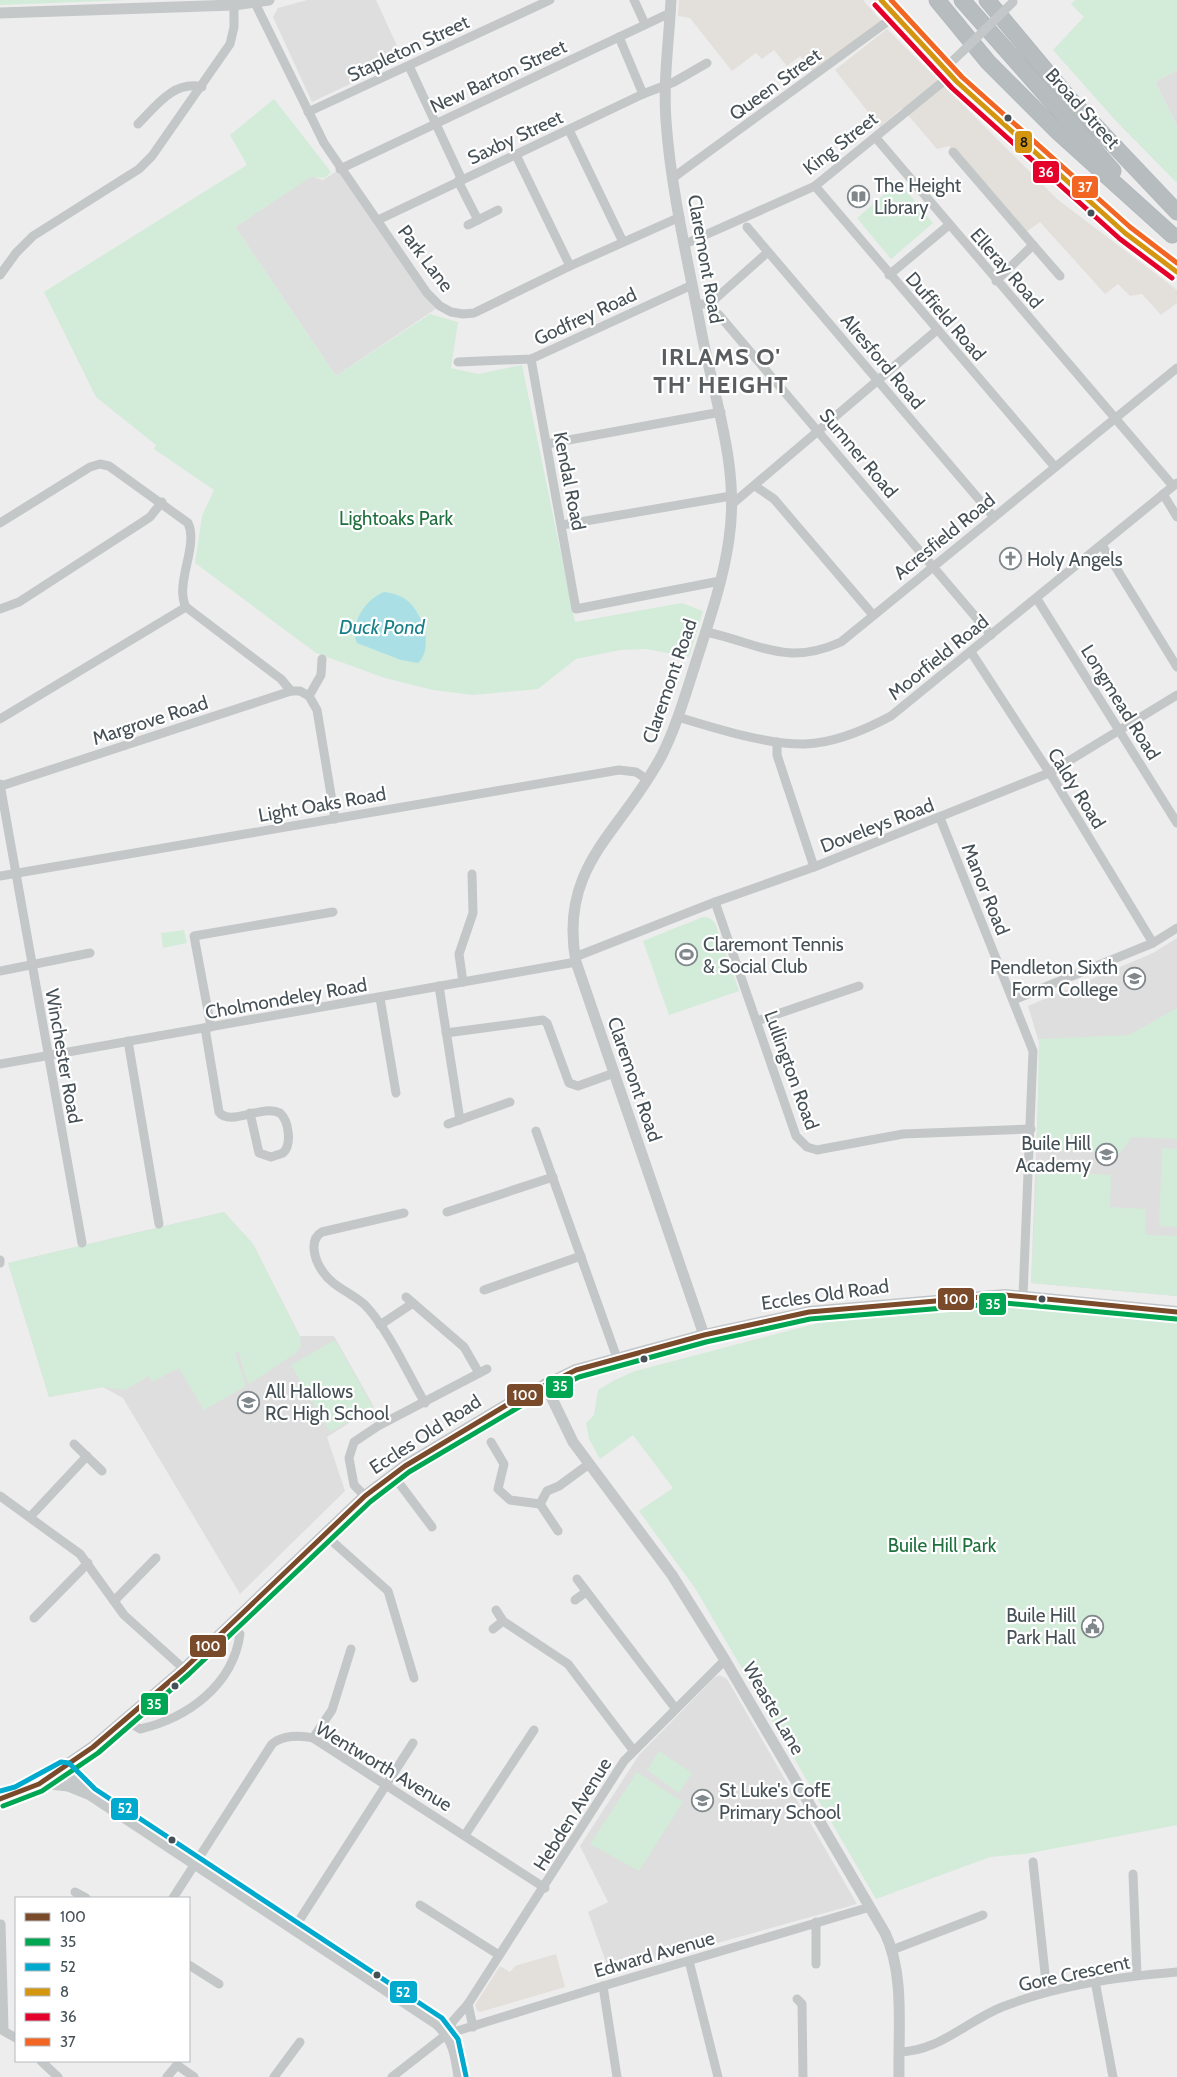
<svg xmlns="http://www.w3.org/2000/svg" width="1177" height="2077" font-family="Cabin,sans-serif">
<rect width="100%" height="100%" fill="#ededed"/>
<g fill="#e3dfda">
<polygon points="679,0 863,0 882,22 813,72 800,56 787,66 774,50 762,59 756,53 732,71 690,18 678,16"/>
<polygon points="887,29 1057,199 1177,290 1177,303 1161,315 1142,294 1130,296 1118,284 1105,294 1040,222 1026,232 949,146 937,149 902,108 880,127 835,70"/>
<polygon points="556,1954 565,1987 480,2012 477,2010 475,2005 500,1966 510,1972 515,1966"/>
</g>
<g fill="#dfdede">
<polygon points="307,0 376,0 403,59 312,102 273,17 278,8"/>
<polygon points="1177,70 1177,126 1155,82"/>
<polygon points="340,169 440,306 336,376 235,227 311,176 323,180"/>
<polygon points="1177,938 1177,1296 1031,1283 1040,1046 1028,1006 1153,953"/>
<polygon points="224,1212 253,1244 300,1336 334,1336 374,1407 327,1437 345,1491 240,1594 123,1398 103,1387 49,1397 8,1263"/>
<polygon points="719,1675 727,1679 857,1904 610,1973 588,1912 608,1902 580,1846 639,1755 714,1678"/>
</g>
<g fill="#d3ebd9">
<polygon points="0,0 128,0 0,5"/>
<polygon points="1075,0 1177,0 1177,70 1155,82 1177,126 1177,183 1116,121 1053,50 1084,17 1071,4"/>
<polygon points="274,99 331,172 325,178 311,177 235,227 336,376 430,314 458,322 451,368 478,374 522,365 575,622 682,603 703,611 689,657 646,649 620,650 576,659 538,689 473,695 433,690 385,678 316,653 195,563 202,516 214,490 154,449 156,445 96,397 44,292 247,165 230,135"/>
<polygon points="899,182 933,223 891,259 857,218"/>
<polygon points="703,917 710,918 715,923 739,991 669,1015 643,941"/>
<polygon points="184,930 187,943 163,948 161,933"/>
<polygon points="1177,1008 1177,1139 1132,1137 1119,1154 1037,1149 1039,1039 1129,1035"/>
<polygon points="1162,1148 1177,1149 1177,1227 1159,1226"/>
<polygon points="1037,1170 1111,1175 1110,1207 1146,1209 1145,1235 1177,1236 1177,1296 1031,1283"/>
<polygon points="224,1212 253,1244 300,1337 301,1346 296,1353 249,1384 245,1376 239,1352 235,1353 246,1386 204,1410 179,1368 152,1382 149,1376 125,1390 103,1387 49,1397 8,1263"/>
<polygon points="999,1302 1007,1304 1027,1302 1177,1318 1177,1825 1025,1854 990,1857 876,1899 695,1588 639,1511 673,1488 633,1435 600,1459 589,1439 586,1423 594,1415 598,1390 615,1380 635,1371 819,1323"/>
<polygon points="335,1340 373,1407 330,1432 291,1365"/>
<polygon points="659,1751 692,1773 679,1793 647,1770"/>
<polygon points="637,1772 683,1802 639,1871 590,1844"/>
</g>
<path fill="#aae0e5" d="M384,592c9,1 19,4 25,10 14,13 25,47 9,61l-17,-3 -44,-17c-8,-20 9,-44 27,-51z"/>
<g fill="none" stroke-linecap="round" stroke-linejoin="round">
<defs>
<g id="highway">
<polyline points="937,0 988,62 1059,133 1172,235"/>
<polyline points="962,0 1113,171"/>
<polyline points="987,0 1067,96 1177,212"/>
</g>
</defs>
<use href="#highway" stroke="#b2b8bc" stroke-width="17"/>
<g stroke="#c4c7c8" stroke-width="9">
<polyline points="634,0 645,24"/>
<polyline points="255,3 324,143 427,293 440,306 451,312 463,314 474,313 570,266 680,217"/>
<polyline points="619,37 643,94"/>
<polyline points="409,66 462,180"/>
<polyline points="944,69 963,51"/>
<polyline points="308,112 550,0"/>
<path d="M138,124c18,-18 36,-44 64,-37"/>
<polyline points="569,130 623,242"/>
<polyline points="876,138 1173,486"/>
<polyline points="953,152 1033,245 996,281"/>
<polyline points="516,155 570,266"/>
<polyline points="340,169 670,13"/>
<polyline points="674,177 895,16"/>
<polyline points="458,181 478,220"/>
<polyline points="815,186 1055,467"/>
<polyline points="378,220 643,94 674,82 707,63"/>
<polyline points="468,225 498,210"/>
<polyline points="747,227 994,517"/>
<polyline points="685,244 815,186 950,76"/>
<polyline points="1033,245 1060,276"/>
<polyline points="0,275 16,253 33,236 139,169 152,156 230,44 234,27 234,5"/>
<polyline points="889,275 949,225"/>
<polyline points="696,304 706,304 719,315 991,635"/>
<polyline points="710,306 714,300 768,252"/>
<polyline points="531,359 576,609 720,581"/>
<polyline points="458,362 531,359 692,285"/>
<polyline points="547,444 721,412"/>
<polyline points="755,486 774,499 873,615"/>
<polyline points="1163,494 1177,517"/>
<polyline points="731,505 937,330"/>
<path d="M0,523l90,-56 10,-3 9,2 79,57c11,23 -14,61 -2,84l95,72 10,12"/>
<polyline points="562,525 731,496"/>
<polyline points="1102,545 1177,667"/>
<polyline points="1037,599 1177,823"/>
<polyline points="0,609 19,602 141,523 150,517 162,502"/>
<path d="M706,632c53,11 79,35 135,10l336,-274"/>
<polyline points="971,652 1053,778 1153,943"/>
<polyline points="322,659 321,675 309,696 317,710 335,819"/>
<path d="M678,717c36,11 90,28 127,27 30,-1 60,-14 86,-28l286,-233"/>
<polyline points="0,719 186,607"/>
<polyline points="777,742 777,755 814,867"/>
<polyline points="0,784 82,1243"/>
<polyline points="1,786 291,691 300,691 309,696"/>
<polyline points="940,818 1033,1051 1023,1296"/>
<polyline points="0,876 619,770 636,772 648,780"/>
<polyline points="715,902 796,1136 807,1147 817,1150 903,1134 1031,1129"/>
<polyline points="575,957 715,902 814,867 1049,773 1177,695"/>
<polyline points="0,971 90,953"/>
<polyline points="463,982 459,954 473,913 472,874"/>
<polyline points="439,986 460,1120"/>
<polyline points="380,998 396,1093"/>
<polyline points="1013,1000 1153,943 1177,928"/>
<polyline points="757,1021 859,986"/>
<polyline points="211,1027 194,936 333,912"/>
<path d="M205,1028l14,84c11,15 43,-8 61,1 9,8 12,32 3,40l-12,4 -12,-4 -9,-40"/>
<polyline points="446,1033 543,1020 547,1023 569,1083 578,1086 614,1073"/>
<polyline points="128,1041 159,1224"/>
<polyline points="0,1064 576,962"/>
<polyline points="448,1124 510,1102"/>
<polyline points="536,1131 617,1358"/>
<polyline points="447,1212 553,1177"/>
<path d="M404,1213l-82,19c-14,8 -7,29 1,40 10,15 29,21 42,33 23,24 43,69 60,98"/>
<polyline points="0,1260 0,1263"/>
<polyline points="484,1290 581,1256"/>
<polyline points="406,1297 464,1347 479,1373"/>
<polyline points="380,1325 413,1303"/>
<polyline points="491,1442 504,1464 498,1489 510,1500 540,1504"/>
<polyline points="74,1444 102,1471"/>
<polyline points="393,1475 432,1527"/>
<polyline points="0,1496 80,1554 124,1615 184,1669"/>
<polyline points="365,1496 354,1485 349,1458 354,1442 378,1426 487,1369"/>
<polyline points="30,1517 87,1456"/>
<polyline points="558,1531 540,1504 547,1491 559,1486 589,1464"/>
<polyline points="324,1534 388,1591 414,1678"/>
<polyline points="577,1579 675,1708"/>
<polyline points="575,1600 586,1592"/>
<polyline points="114,1601 156,1558"/>
<polyline points="496,1610 503,1621 568,1664 633,1750"/>
<polyline points="34,1618 88,1563"/>
<polyline points="493,1629 503,1621"/>
<path d="M125,1720l15,9c48,-11 93,-44 100,-95l-10,-10"/>
<polyline points="313,1738 332,1710 351,1649"/>
<polyline points="465,1835 534,1730"/>
<polyline points="1033,1862 1047,1992"/>
<polyline points="1133,1874 1137,1975"/>
<polyline points="75,1892 86,1898"/>
<path d="M173,1898l99,-154c10,-9 29,-9 41,-6l232,150"/>
<polyline points="420,1905 499,1955"/>
<polyline points="816,1922 816,1964"/>
<polyline points="1,1924 4,2029"/>
<polyline points="293,1930 413,1743"/>
<polyline points="892,1950 983,1915"/>
<polyline points="689,1961 718,2077"/>
<polyline points="189,1965 219,1984"/>
<polyline points="1095,1981 1113,2077"/>
<polyline points="603,1986 617,2077"/>
<polyline points="797,1999 802,2004 803,2077"/>
<polyline points="468,2004 473,2027"/>
<polyline points="0,2029 16,2038"/>
<polyline points="447,2034 453,2021 468,2004 624,1761 725,1660"/>
<path d="M899,2052c39,0 68,-31 103,-45 56,-22 116,-30 175,-35"/>
<polyline points="41,2061 58,2077"/>
<polyline points="167,2077 177,2065 194,2077"/>
<polyline points="274,2077 300,2042"/>
<polyline points="392,2077 447,2034 603,1986 870,1907"/>
</g>
<g stroke="#c5c8c9" stroke-width="11">
<path d="M671,0c-2,40 -8,81 -5,121 5,70 22,140 35,209 13,69 39,137 28,209 -6,43 -21,85 -34,126 -10,31 -19,62 -33,90 -40,77 -104,110 -86,207l128,373"/>
<polyline points="881,0 957,82 1125,233 1177,272"/>
<polyline points="0,13 234,5 269,0"/>
<path d="M545,1384l28,58 99,133 53,85 160,273c20,41 13,98 14,144"/>
<polyline points="64,1769 85,1790"/>
<path d="M41,1783l27,3 22,9 347,229c17,16 19,31 22,53"/>
</g>
<polyline stroke="#c2c5c8" stroke-width="12" points="0,1799 39,1784 93,1747 184,1669 365,1496 405,1466 515,1400 576,1370 704,1335 809,1312 1005,1295 1177,1312"/>
<use href="#highway" stroke="#b7bdbf" stroke-width="15"/>
<polyline stroke="#c4c7c8" stroke-width="9" points="963,51 1013,2"/>
<defs>
<polyline id="bus-1" points="0,1799 39,1784 93,1747 184,1669 365,1496 405,1466 515,1400 576,1370 704,1335 809,1312 1005,1295 1177,1312"/>
<polyline id="bus-2" points="3,1806 42,1791 98,1753 189,1674 370,1502 409,1472 519,1407 579,1377 706,1342 810,1319 1005,1303 1176,1319"/>
<polyline id="bus-3" points="0,1791 15,1787 61,1762 69,1763 95,1789 442,2018 458,2039 466,2076"/>
<polyline id="bus-4" points="881,0 957,82 1125,233 1177,272"/>
<polyline id="bus-5" points="875,5 952,88 1120,239 1172,278"/>
<polyline id="bus-6" points="891,0 962,77 1130,227 1177,263"/>
</defs>
<use href="#bus-1" stroke="#fff" stroke-width="9"/>
<use href="#bus-2" stroke="#fff" stroke-width="9"/>
<use href="#bus-3" stroke="#fff" stroke-width="9"/>
<use href="#bus-4" stroke="#fff" stroke-width="9"/>
<use href="#bus-5" stroke="#fff" stroke-width="9"/>
<use href="#bus-6" stroke="#fff" stroke-width="9"/>
<use href="#bus-1" stroke="#7a4b2a" stroke-width="5"/>
<use href="#bus-2" stroke="#00a651" stroke-width="5"/>
<use href="#bus-3" stroke="#00a9ce" stroke-width="5"/>
<use href="#bus-4" stroke="#d49511" stroke-width="5"/>
<use href="#bus-5" stroke="#e4002b" stroke-width="5"/>
<use href="#bus-6" stroke="#f26522" stroke-width="5"/>
</g>
<defs>
<symbol id="library-ring" viewBox="-11 -11 22 22"><circle r="9.5" fill="#fff" stroke="#80888c" stroke-width="1.5"/><path d="M-6-4Q-3-5.5-.7-3.5V5Q-3 3-6 4ZM6-4Q3-5.5 .7-3.5V5Q3 3 6 4Z" fill="#80888c"/></symbol>
<symbol id="church-ring" viewBox="-11 -11 22 22"><circle r="9.5" fill="#fff" stroke="#80888c" stroke-width="1.5"/><path d="M-1.2-6h2.4v3.5h3.3v2.4h-3.3V6h-2.4V-.1h-3.3v-2.4h3.3Z" fill="#80888c"/></symbol>
<symbol id="stadium-ring" viewBox="-11 -11 22 22"><circle r="9.5" fill="#fff" stroke="#80888c" stroke-width="1.5"/><path d="M0-5a6.5 5 0 1 0 0 10a6.5 5 0 1 0 0-10ZM-3.5-1.8h7v3.6h-7Z" fill="#80888c"/></symbol>
<symbol id="university-ring" viewBox="-11 -11 22 22"><circle r="9.5" fill="#fff" stroke="#80888c" stroke-width="1.5"/><path d="M0-5L7-2L0 1L-7-2ZM-4 1L0 2.5L4 1V4Q0 6-4 4Z" fill="#80888c"/></symbol>
<symbol id="school-ring" viewBox="-11 -11 22 22"><circle r="9.5" fill="#fff" stroke="#80888c" stroke-width="1.5"/><path d="M0-5L7-2L0 1L-7-2ZM-4 1L0 2.5L4 1V4Q0 6-4 4Z" fill="#80888c"/></symbol>
<symbol id="civic-ring" viewBox="-11 -11 22 22"><circle r="9.5" fill="#fff" stroke="#80888c" stroke-width="1.5"/><path d="M-.6-6.5H3V-4.5H.6V-3L4-1V1h2V6H-6V1h2V-1L-.6-3ZM-1.2 2.5V6h2.4V2.5Z" fill="#80888c"/></symbol>
</defs>
<g fill-rule="evenodd">
<use href="#library-ring" x="846" y="184" width="25" height="25"/>
<use href="#church-ring" x="998" y="546" width="25" height="25"/>
<use href="#stadium-ring" x="674" y="942" width="25" height="25"/>
<use href="#university-ring" x="1122" y="966" width="25" height="25"/>
<use href="#school-ring" x="1094" y="1142" width="25" height="25"/>
<use href="#school-ring" x="236" y="1390" width="25" height="25"/>
<use href="#civic-ring" x="1080" y="1614" width="25" height="25"/>
<use href="#school-ring" x="690" y="1788" width="25" height="25"/>
</g>
<g fill="#465157" stroke="#fff" stroke-width="2">
<circle cx="1008" cy="118" r="4.5"/>
<circle cx="1091" cy="213" r="4.5"/>
<circle cx="1042" cy="1299" r="4.5"/>
<circle cx="644" cy="1359" r="4.5"/>
<circle cx="175" cy="1686" r="4.5"/>
<circle cx="172" cy="1840" r="4.5"/>
<circle cx="377" cy="1975" r="4.5"/>
</g>
<g text-anchor="middle" stroke-width="4.5" stroke-linejoin="round" paint-order="stroke">
<g font-size="19" fill="#465157" stroke="#fff">
<text transform="translate(408 48) rotate(-25)" y="7">Stapleton Street</text>
<text transform="translate(498 76) rotate(-25)" y="7">New Barton Street</text>
<text transform="translate(775 84) rotate(-36)" y="7">Queen Street</text>
<text transform="translate(1083 108) rotate(48)" y="7">Broad Street</text>
<text transform="translate(515 137) rotate(-25)" y="7">Saxby Street</text>
<text transform="translate(840 143) rotate(-38)" y="7">King Street</text>
<text transform="translate(426 258) rotate(53)" y="7">Park Lane</text>
<text transform="translate(706 259) rotate(80)" y="7">Claremont Road</text>
<text transform="translate(1007 268) rotate(49)" y="7">Elleray Road</text>
<text transform="translate(585 316) rotate(-25)" y="7">Godfrey Road</text>
<text transform="translate(946 316) rotate(49)" y="7">Duffield Road</text>
<text transform="translate(883 361) rotate(50)" y="7">Alresford Road</text>
<text transform="translate(859 453) rotate(50)" y="7">Sumner Road</text>
<text transform="translate(570 481) rotate(79)" y="7">Kendal Road</text>
<text transform="translate(944 536) rotate(-39)" y="7">Acresfield Road</text>
<text transform="translate(938 657) rotate(-39)" y="7">Moorfield Road</text>
<text transform="translate(669 681) rotate(-71)" y="7">Claremont Road</text>
<text transform="translate(1121 702) rotate(58)" y="7">Longmead Road</text>
<text transform="translate(150 720) rotate(-18)" y="7">Margrove Road</text>
<text transform="translate(1077 788) rotate(58)" y="7">Caldy Road</text>
<text transform="translate(322 804) rotate(-10)" y="7">Light Oaks Road</text>
<text transform="translate(877 825) rotate(-21)" y="7">Doveleys Road</text>
<text transform="translate(986 889) rotate(68)" y="7">Manor Road</text>
<text transform="translate(286 998) rotate(-10)" y="7">Cholmondeley Road</text>
<text transform="translate(64 1056) rotate(80)" y="7">Winchester Road</text>
<text transform="translate(792 1070) rotate(70)" y="7">Lullington Road</text>
<text transform="translate(635 1079) rotate(71)" y="7">Claremont Road</text>
<text transform="translate(825 1294) rotate(-8)" y="7">Eccles Old Road</text>
<text transform="translate(425 1434) rotate(-33)" y="7">Eccles Old Road</text>
<text transform="translate(774 1708) rotate(60)" y="7">Weaste Lane</text>
<text transform="translate(384 1766) rotate(31)" y="7">Wentworth Avenue</text>
<text transform="translate(572 1814) rotate(-58)" y="7">Hebden Avenue</text>
<text transform="translate(654 1954) rotate(-16)" y="7">Edward Avenue</text>
<text transform="translate(1074 1973) rotate(-12)" y="7">Gore Crescent</text>
</g>
<g font-size="19" fill="#465157" stroke="#fff" text-anchor="start">
<text x="874" y="192">The Height<tspan x="874" dy="22">Library</tspan></text>
<text x="1027" y="566">Holy Angels</text>
<text x="703" y="951">Claremont Tennis<tspan x="703" dy="22">&amp; Social Club</tspan></text>
<text x="1118" y="974" text-anchor="end">Pendleton Sixth<tspan x="1118" dy="22">Form College</tspan></text>
<text x="1091" y="1150" text-anchor="end">Buile Hill<tspan x="1091" dy="22">Academy</tspan></text>
<text x="265" y="1398">All Hallows<tspan x="265" dy="22">RC High School</tspan></text>
<text x="1076" y="1622" text-anchor="end">Buile Hill<tspan x="1076" dy="22">Park Hall</tspan></text>
<text x="719" y="1797">St Luke's CofE<tspan x="719" dy="22">Primary School</tspan></text>
</g>
<g font-size="19" fill="#1f703d" stroke="#fff">
<text x="396" y="525">Lightoaks Park</text>
<text x="942" y="1552">Buile Hill Park</text>
</g>
<g font-size="20" font-style="italic" fill="#198089" stroke="#fff">
<text x="382" y="634">Duck Pond</text>
</g>
<g font-size="24" font-weight="bold" letter-spacing="1" fill="#595d60" stroke="#fff">
<text x="721" y="365">IRLAMS O'<tspan x="721" dy="28">TH' HEIGHT</tspan></text>
</g>
</g>
<g stroke="#fff" stroke-width="2">
<rect x="1014" y="130" width="19" height="24" rx="5" fill="#d49511"/>
<rect x="1032" y="160" width="28" height="24" rx="5" fill="#e4002b"/>
<rect x="1071" y="175" width="28" height="24" rx="5" fill="#f26522"/>
<rect x="937" y="1287" width="38" height="24" rx="5" fill="#7a4b2a"/>
<rect x="978" y="1292" width="29" height="24" rx="5" fill="#00a651"/>
<rect x="545" y="1375" width="29" height="24" rx="5" fill="#00a651"/>
<rect x="506" y="1383" width="38" height="24" rx="5" fill="#7a4b2a"/>
<rect x="189" y="1634" width="38" height="24" rx="5" fill="#7a4b2a"/>
<rect x="140" y="1692" width="29" height="24" rx="5" fill="#00a651"/>
<rect x="110" y="1797" width="29" height="24" rx="5" fill="#00a9ce"/>
<rect x="389" y="1980" width="29" height="24" rx="5" fill="#00a9ce"/>
</g>
<g font-size="14" text-anchor="middle" font-weight="bold" fill="#fff">
<text x="1046" y="177">36</text>
<text x="1085" y="192">37</text>
<text x="956" y="1304">100</text>
<text x="993" y="1309">35</text>
<text x="560" y="1391">35</text>
<text x="525" y="1400">100</text>
<text x="208" y="1651">100</text>
<text x="154" y="1709">35</text>
<text x="125" y="1813">52</text>
<text x="403" y="1997">52</text>
</g>
<g font-size="14" text-anchor="middle" font-weight="bold" fill="#111">
<text x="1024" y="147">8</text>
</g>
<rect x="15" y="1897" width="175" height="165" fill="#ffffff" stroke="#b5b9bc"/>
<rect x="25" y="1913" width="25" height="8" fill="#7a4b2a" stroke="#b5b9bc"/>
<text x="60" y="1922" font-size="15" fill="#465157">100</text>
<rect x="25" y="1938" width="25" height="8" fill="#00a651" stroke="#b5b9bc"/>
<text x="60" y="1947" font-size="15" fill="#465157">35</text>
<rect x="25" y="1963" width="25" height="8" fill="#00a9ce" stroke="#b5b9bc"/>
<text x="60" y="1972" font-size="15" fill="#465157">52</text>
<rect x="25" y="1988" width="25" height="8" fill="#d49511" stroke="#b5b9bc"/>
<text x="60" y="1997" font-size="15" fill="#465157">8</text>
<rect x="25" y="2013" width="25" height="8" fill="#e4002b" stroke="#b5b9bc"/>
<text x="60" y="2022" font-size="15" fill="#465157">36</text>
<rect x="25" y="2038" width="25" height="8" fill="#f26522" stroke="#b5b9bc"/>
<text x="60" y="2047" font-size="15" fill="#465157">37</text>
</svg>
